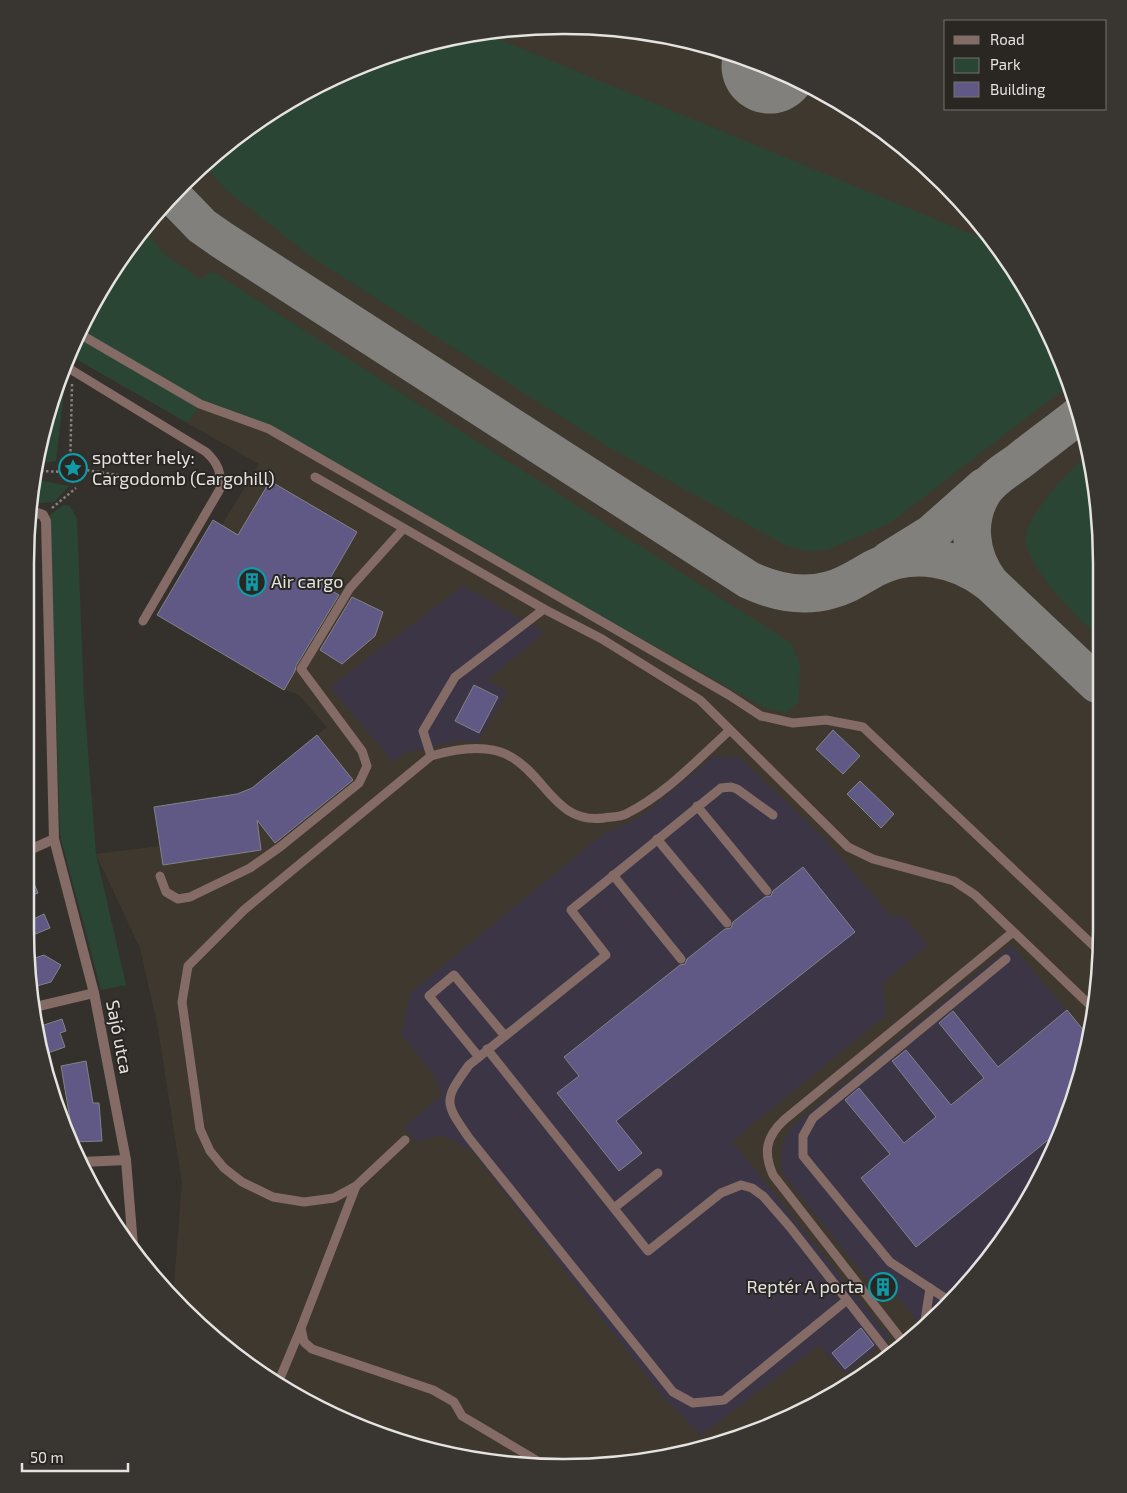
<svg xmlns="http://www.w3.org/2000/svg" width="1127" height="1493" font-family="'Exo 2',sans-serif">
<rect width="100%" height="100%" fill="#34312d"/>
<polygon fill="#3f382f" points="563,25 668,35 769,66 862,116 944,183 1011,264 1073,390 1097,494 1097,1000 1073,1103 1011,1228 944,1310 863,1377 737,1439 599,1467 459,1458 325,1412 236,1357 183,1310 173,1297 182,1183 158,1028 140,948 96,854 160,846 154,807 237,794 252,788 327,727 298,694 284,690 157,615 213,520 222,525 259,464 69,355 80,326 136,236 183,183 264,116 357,66 458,35"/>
<g fill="#3b3546">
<polygon points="463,586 544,632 487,680 507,692 478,742 459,741 404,753 393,762 330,687"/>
<polygon points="714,756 739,757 822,836 890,915 903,916 928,945 883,982 886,1015 732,1141 890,1338 847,1372 841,1371 819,1345 701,1435 662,1396 473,1152 443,1135 416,1142 404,1127 442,1095 435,1076 402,1035 410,993 603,834 639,818"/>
<polygon points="1011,945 1089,1037 1073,1103 1011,1228 944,1310 917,1333 918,1322 880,1275 869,1281 789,1182 781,1169 782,1146 791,1127"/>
</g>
<g fill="#2b4534">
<polygon points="484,33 993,243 1011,264 1070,384 890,523 827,550 808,551 787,546 610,448 310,256 226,190 204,165 264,116 357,66 458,35"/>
<polygon points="143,228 163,253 199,279 213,272 791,643 800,665 799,701 787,713 763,707 269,429 200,404 188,423 69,355 80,326"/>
<path d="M66,374l-10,87 -19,3c5,-32 11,-63 29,-90z"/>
<path d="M1088,455l9,39v142c-22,-21 -64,-62 -71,-93 -5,-23 45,-75 62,-88z"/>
<polygon points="34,479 69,486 54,502 30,504"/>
<polygon points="63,505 70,506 77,519 84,700 96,854 126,985 101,990 60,835 50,515"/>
</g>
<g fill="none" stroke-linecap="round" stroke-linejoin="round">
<g stroke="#82807c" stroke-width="38">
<path d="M172,195l30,31 20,14 527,340c26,12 53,18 81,10 17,-4 30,-14 45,-22 38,-19 82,-11 115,15l107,101"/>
<polyline points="889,560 931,534 984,487"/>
<path d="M990,583c-21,-28 -25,-65 -5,-94 9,-11 21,-19 33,-27 20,-16 41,-31 61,-47"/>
</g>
<polyline stroke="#82807c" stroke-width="95" points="769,66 770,66"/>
</g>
<g fill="#605885" stroke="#828287">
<polygon points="270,481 357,532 325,587 339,595 296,666 295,671 284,690 157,615 213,520 238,535"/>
<polygon points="352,597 383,612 375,636 342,664 320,650"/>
<polygon points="474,685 498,697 479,733 455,721"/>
<polygon points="833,730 860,756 843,774 816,749"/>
<polygon points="317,735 353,780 275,843 257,820 261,850 163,865 154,807 237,794 252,788"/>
<polygon points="860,781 894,814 881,828 847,794"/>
<polygon points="25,862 38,893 25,898"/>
<polygon points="803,867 855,932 616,1121 642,1153 619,1171 557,1093 579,1076 564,1057 680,965 685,964 687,959 725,929 731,928 733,922 765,897 771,896 773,891"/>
<polygon points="44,914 50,928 26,938 25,923"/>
<polygon points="44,955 61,965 51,982 33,987 29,960"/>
<polygon points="1067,1010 1089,1037 1073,1103 1059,1131 916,1247 861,1178 890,1154 845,1100 859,1088 904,1143 936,1117 892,1061 906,1050 951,1105 984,1078 939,1023 953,1011 998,1067"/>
<polygon points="62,1019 66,1031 60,1033 65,1047 42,1055 38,1027"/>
<polygon points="86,1061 93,1103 99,1103 102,1141 74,1142 64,1120 70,1119 61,1066"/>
<polygon points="884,1280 892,1289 882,1298 873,1288"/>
<polygon points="861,1328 874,1345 845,1369 832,1353"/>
</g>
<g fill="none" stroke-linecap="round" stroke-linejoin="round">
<g stroke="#83817d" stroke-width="2.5" stroke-dasharray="2.5 2.5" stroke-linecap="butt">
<polyline points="72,384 70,472 86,470 130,477"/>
<polyline points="36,471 70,472"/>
<polyline points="52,508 76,488"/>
</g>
<g stroke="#846b66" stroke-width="9">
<polyline points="78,333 200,404 269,429 729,695 761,716 793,723 826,720 863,727 1097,949"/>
<path d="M65,366l141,86c12,11 16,21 14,37l-77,132"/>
<polyline points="315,477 544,609 602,639 700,700 848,847 873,859 954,881 975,895 1095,1010"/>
<polyline points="431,756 423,731 455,677 544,609"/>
<polyline points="697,806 767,891"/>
<path d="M773,815l-36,-26 -6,-2 -10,1 -150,122 35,45 -137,110c-26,36 -25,37 0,73l204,254 20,11 31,-3 123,-100"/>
<polyline points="657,839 727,923"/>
<polyline points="613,875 681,959"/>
<polyline points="160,876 166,892 178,899 190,897 250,868 280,847 359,783 367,766 362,751 301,669 350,588 403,529"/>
<polyline points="487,1049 648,1251 721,1193 741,1185 752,1188 763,1196 790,1227 890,1355"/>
<polyline points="479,1057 429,996 454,975 505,1036"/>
<path d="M405,1140l-49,46 -22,12 -30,4 -31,-5 -31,-15 -18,-14 -14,-17 -10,-22 -18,-127 6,-36 56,-56 187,-154c24,-7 59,-13 82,2 34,21 44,66 91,60 7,-1 16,-1 22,-4 40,-20 71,-54 104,-84"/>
<polyline points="356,1186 301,1328 304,1342 312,1349 433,1390 454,1402 462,1416 541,1463"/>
<polyline points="614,1208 658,1173"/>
<polyline points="951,1302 890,1262 803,1156 803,1136 813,1118 1006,959"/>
<polyline points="924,1327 930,1288"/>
<path d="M904,1343l-131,-168c-10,-23 -7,-38 11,-55l229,-188"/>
<polyline points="278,1383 301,1328"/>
</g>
<g stroke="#846b66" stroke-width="10">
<polyline points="29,510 43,515 46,521 54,839 94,993 126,1160 133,1246"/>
<polyline points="25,852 54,839"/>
<polyline points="35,1007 94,993"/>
<polyline points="82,1162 126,1160"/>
</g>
</g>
<defs>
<symbol id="sight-ring" viewBox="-11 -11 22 22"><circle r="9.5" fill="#2a2723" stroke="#0f9aa8" stroke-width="1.5"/><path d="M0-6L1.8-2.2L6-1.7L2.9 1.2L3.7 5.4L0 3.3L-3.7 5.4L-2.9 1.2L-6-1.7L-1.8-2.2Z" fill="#0f9aa8"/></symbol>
<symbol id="building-ring" viewBox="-11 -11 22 22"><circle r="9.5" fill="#2a2723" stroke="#0f9aa8" stroke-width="1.5"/><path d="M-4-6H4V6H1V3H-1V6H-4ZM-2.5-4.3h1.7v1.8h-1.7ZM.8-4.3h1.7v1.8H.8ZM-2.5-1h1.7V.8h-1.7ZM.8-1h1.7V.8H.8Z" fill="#0f9aa8"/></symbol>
</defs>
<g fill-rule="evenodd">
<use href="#sight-ring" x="57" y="452" width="32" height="32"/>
<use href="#building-ring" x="236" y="566" width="32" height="32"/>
<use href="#building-ring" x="867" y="1271" width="32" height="32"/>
</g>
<g text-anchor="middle" stroke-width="4" stroke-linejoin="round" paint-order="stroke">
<g font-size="18" fill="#e4e3e0" stroke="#2a2723" text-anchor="start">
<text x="92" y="464">spotter hely:<tspan x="92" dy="21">Cargodomb (Cargohill)</tspan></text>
<text x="271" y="588">Air cargo</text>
<text x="864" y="1293" text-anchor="end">Reptér A porta</text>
</g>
<g font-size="18" fill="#e4e3e0" stroke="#2a2723">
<text transform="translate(119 1037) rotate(79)" y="6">Sajó utca</text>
</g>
</g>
<path d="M0 0H1127V1493H0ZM563 34H564A529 529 0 0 1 1093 563V930A529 529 0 0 1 564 1459H563A529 529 0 0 1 34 930V563A529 529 0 0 1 563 34Z" fill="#393632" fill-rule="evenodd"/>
<path fill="none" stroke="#e4e3e0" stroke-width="2.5" d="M563 34H564A529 529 0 0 1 1093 563V930A529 529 0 0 1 564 1459H563A529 529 0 0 1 34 930V563A529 529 0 0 1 563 34Z"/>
<rect x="944" y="20" width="162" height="90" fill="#2a2723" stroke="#74726f"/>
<rect x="954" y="36" width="25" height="8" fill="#846b66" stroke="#74726f"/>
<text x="990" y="45" font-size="15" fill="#e4e3e0">Road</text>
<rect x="954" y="58" width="25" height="15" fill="#2b4534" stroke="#74726f"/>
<text x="990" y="70" font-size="15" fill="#e4e3e0">Park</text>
<rect x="954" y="82" width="25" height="15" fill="#605885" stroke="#74726f"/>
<text x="990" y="95" font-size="15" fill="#e4e3e0">Building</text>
<path d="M22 1463v8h106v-8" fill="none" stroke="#e4e3e0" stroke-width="2.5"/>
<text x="30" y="1463" font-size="15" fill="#e4e3e0" stroke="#2a2723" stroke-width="4" paint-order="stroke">50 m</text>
</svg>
